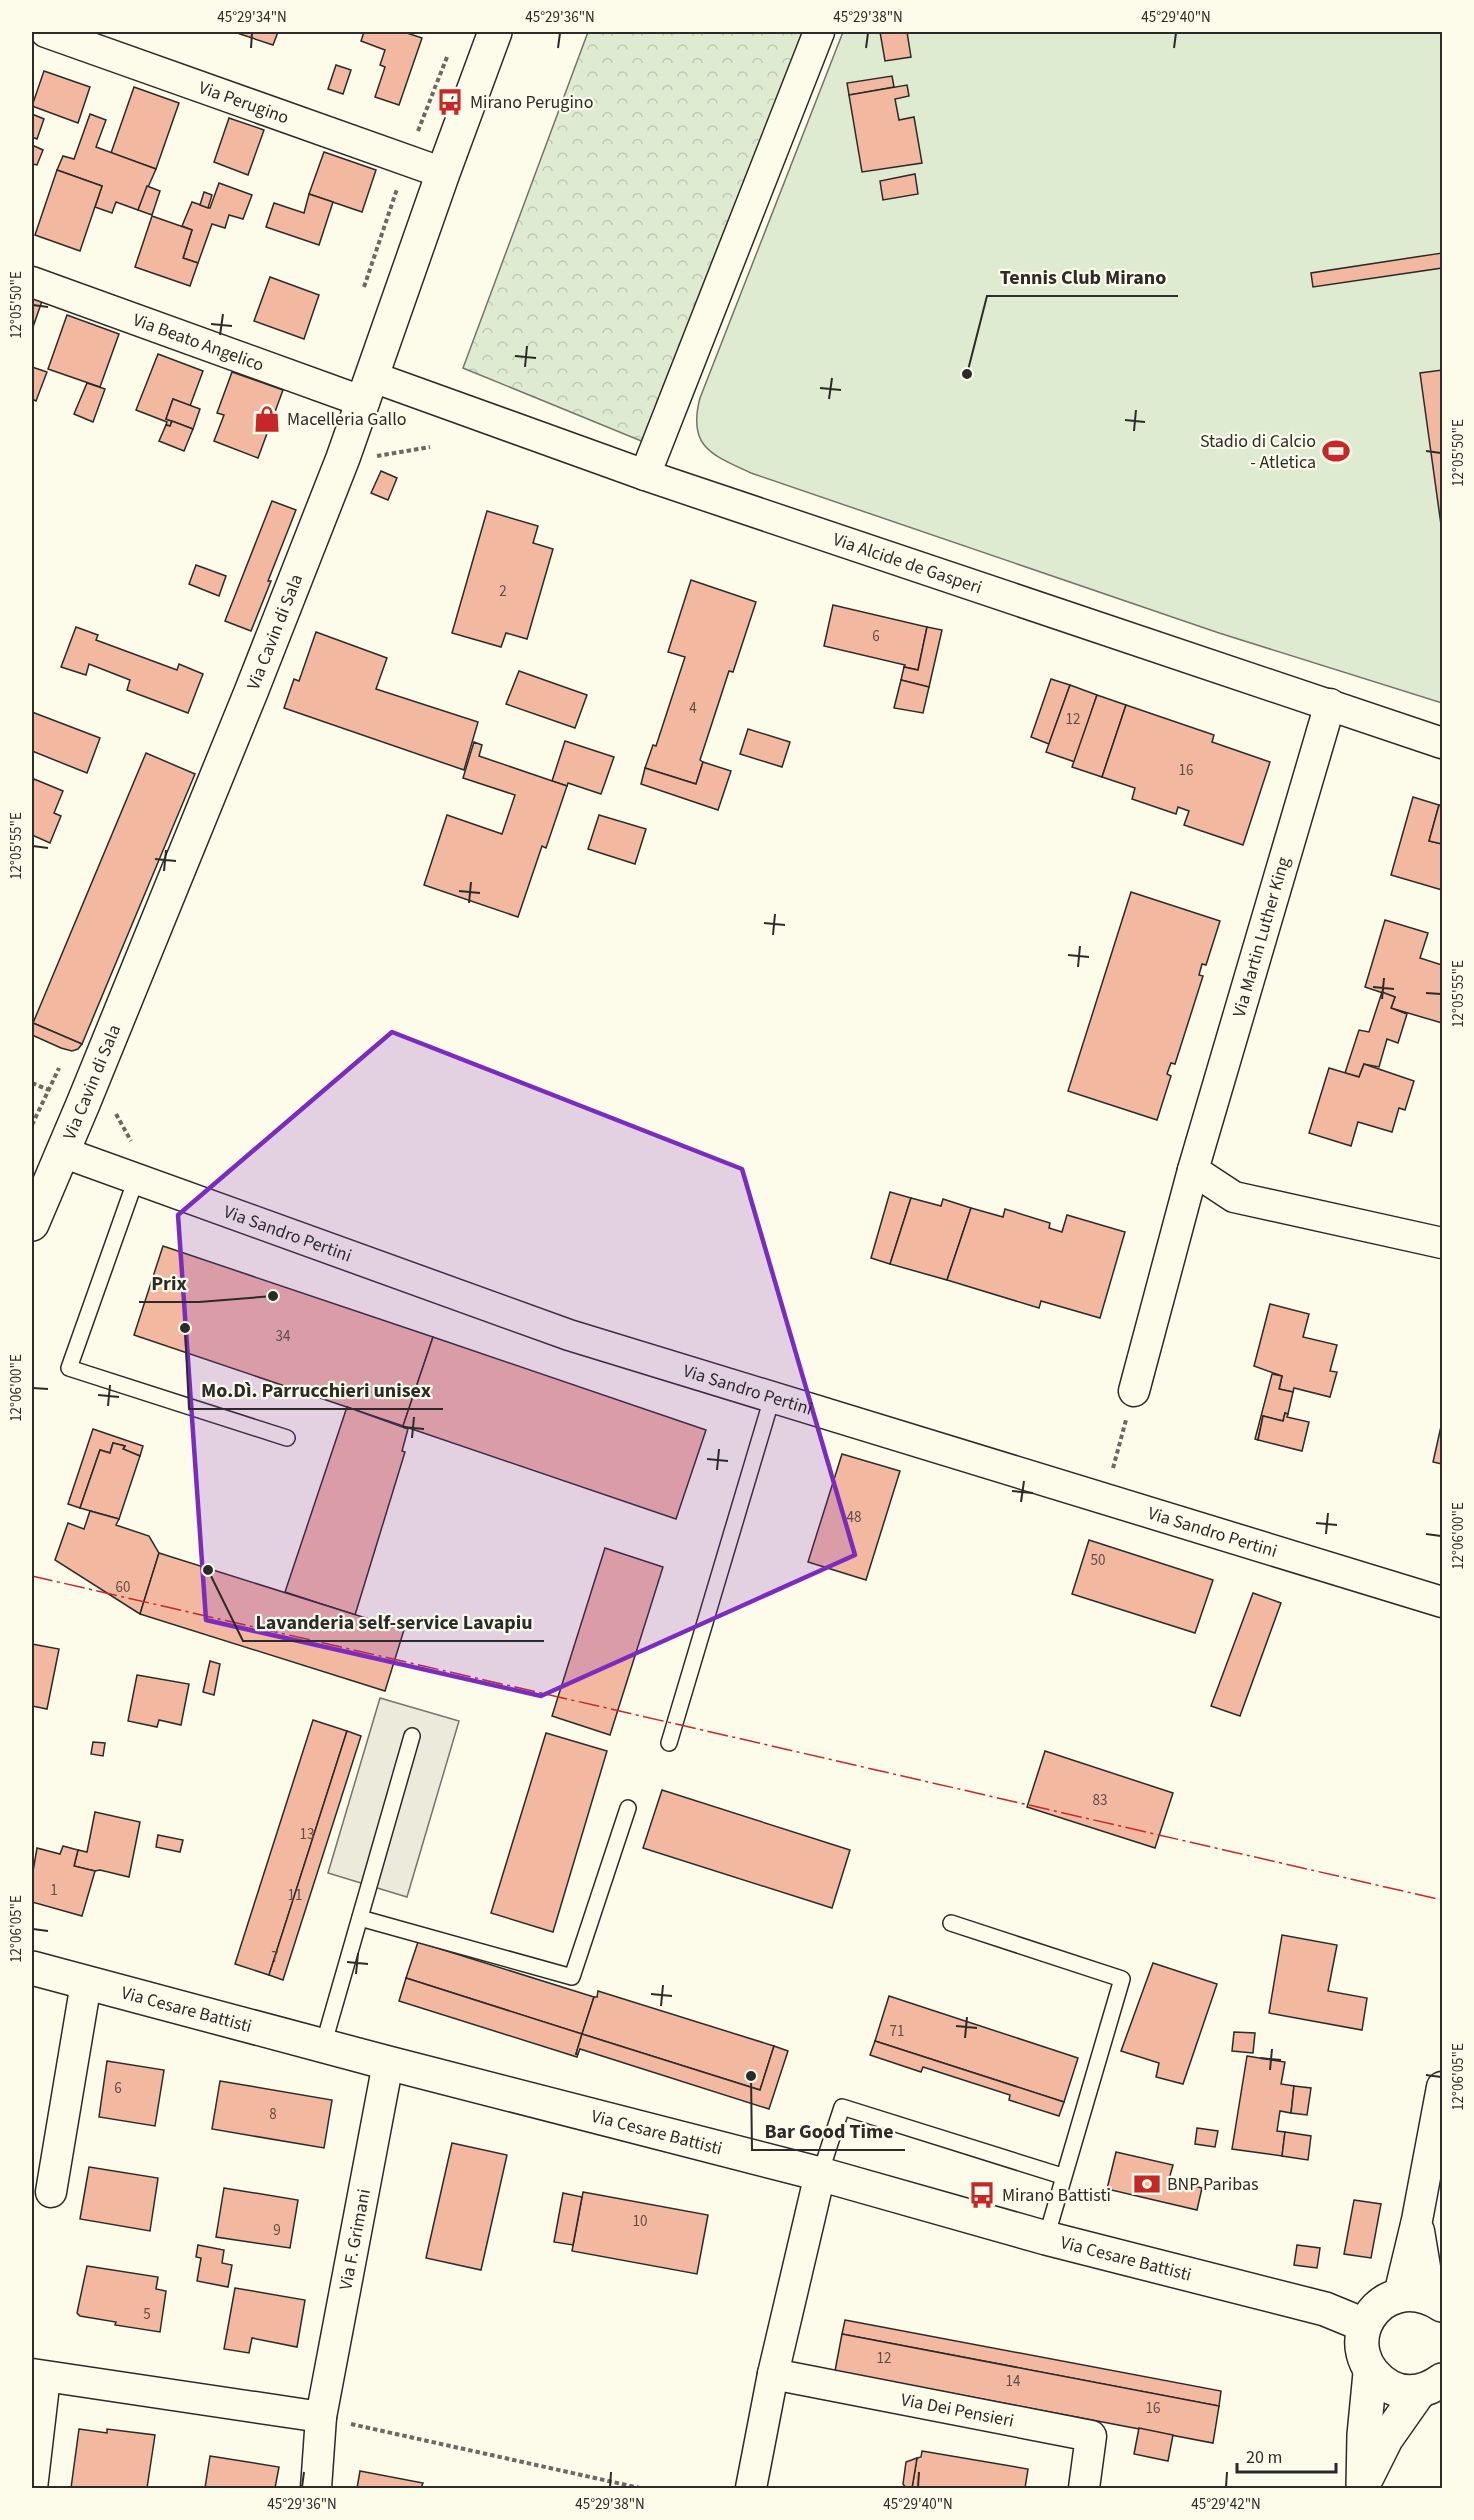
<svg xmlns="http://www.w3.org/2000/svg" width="1474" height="2520" font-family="'Source Sans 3',sans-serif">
<defs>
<pattern id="park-crowns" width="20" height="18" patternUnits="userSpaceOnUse" patternTransform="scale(1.5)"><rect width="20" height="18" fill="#deebd1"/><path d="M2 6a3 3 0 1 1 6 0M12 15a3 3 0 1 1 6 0" fill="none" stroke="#bfcab4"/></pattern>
</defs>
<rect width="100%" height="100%" fill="#fdfbea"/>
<polygon fill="url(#park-crowns)" stroke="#74746e" stroke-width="1.5" points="588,32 814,32 656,447 463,368"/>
<path fill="#deebd1" stroke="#74746e" stroke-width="1.5" d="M843,32h599v671l-223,-70 -468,-160c-39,-18 -64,-26 -51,-75z"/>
<polygon fill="#eceadb" stroke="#74746e" stroke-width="1.5" points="380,1698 459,1721 407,1897 328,1873"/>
<g fill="#f2b8a0" stroke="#2b2b2b" stroke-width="1.5">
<polygon points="234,32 278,32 273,45"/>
<polygon points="364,32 404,32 422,38 399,105 375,97 385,67 380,65 385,50 361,41"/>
<polygon points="880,32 907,32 911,57 885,61"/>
<polygon points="336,65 351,70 343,94 328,89"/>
<polygon points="44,71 90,87 78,123 32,106"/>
<polygon points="892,76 894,87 849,95 847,83"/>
<polygon points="907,85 909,96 895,99 899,120 914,117 922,163 862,172 849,95"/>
<polygon points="134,87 179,103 156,169 111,153"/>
<polygon points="32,114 44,119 37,139 32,137"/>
<polygon points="90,114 106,120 96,147 156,169 138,210 116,202 112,213 95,207 102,186 57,170 63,156 74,159"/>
<polygon points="229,118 264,130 248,175 214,162"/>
<polygon points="32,145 43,150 37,165 32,164"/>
<polygon points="324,152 376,170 362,212 309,194"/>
<polygon points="57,170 102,186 80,251 35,235"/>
<polygon points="915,174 918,194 883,200 880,181"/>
<polygon points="219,183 252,195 243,219 229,215 225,228 212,224 198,263 183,258 192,230 182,226 192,202 210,208"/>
<polygon points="147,186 160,191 152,215 138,210"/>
<polygon points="204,192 212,195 208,208 200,205"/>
<polygon points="309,194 333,202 319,245 266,227 274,203 304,213"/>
<polygon points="152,216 192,230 183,258 198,263 190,286 135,267"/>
<polygon points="1442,253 1442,268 1313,287 1311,273"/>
<polygon points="270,277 319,295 304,339 254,321"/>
<polygon points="32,297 42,301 32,330"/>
<polygon points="67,315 119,334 100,387 48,369"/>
<polygon points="158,354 203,371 190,406 173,399 166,419 172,421 170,426 166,425 167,422 136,410"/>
<polygon points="32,367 47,372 36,401 32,399"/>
<polygon points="1442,370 1442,532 1420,373"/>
<polygon points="232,372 283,390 258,458 214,441 224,415 217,413"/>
<polygon points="87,383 105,389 93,422 74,414"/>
<polygon points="173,399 200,409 193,429 166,419"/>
<polygon points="172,421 193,429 184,451 159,441 166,425 170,426"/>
<polygon points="381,471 397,478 388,500 371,493"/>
<polygon points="272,501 296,510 268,581 271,581 251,631 225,621"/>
<polygon points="487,511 538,526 533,543 553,549 527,639 506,633 501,647 452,633"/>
<polygon points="196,565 226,576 219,596 189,584"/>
<polygon points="691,580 756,602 733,672 729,671 700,760 703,762 696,784 645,768 653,745 656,746 685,657 668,652"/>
<polygon points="833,605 927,627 918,670 904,667 905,665 824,646"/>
<polygon points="76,627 98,635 96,640 177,670 179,664 203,674 188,713 127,690 130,680 89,664 86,675 61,667"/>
<polygon points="927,627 942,630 929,687 901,680 904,667 918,670"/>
<polygon points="316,632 387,658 376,689 478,722 464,770 284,708 294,679 299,681"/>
<polygon points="519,671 587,695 575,728 506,704"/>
<polygon points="1051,679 1070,685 1049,744 1031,737"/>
<polygon points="901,680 929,687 923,713 894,708"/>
<polygon points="1070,685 1097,695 1075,762 1046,752"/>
<polygon points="1097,695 1126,705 1102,777 1072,767"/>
<polygon points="1126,705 1214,735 1212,742 1270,762 1243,845 1184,825 1189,811 1178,807 1176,814 1132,799 1135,788 1102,777"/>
<polygon points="32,712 100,738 87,773 32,751"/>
<polygon points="748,729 790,742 782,767 740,754"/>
<polygon points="565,741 614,757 601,794 568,783 567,786 552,781"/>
<polygon points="474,742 482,745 479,756 567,786 546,848 542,846 518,917 424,885 447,815 502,834 515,795 463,778"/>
<polygon points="146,753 195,774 82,1044 33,1023"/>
<polygon points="703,762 731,771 718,810 641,784 645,768 696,784"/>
<polygon points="34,779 63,791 54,813 61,816 50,843 32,835 32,784"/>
<polygon points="1413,797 1439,805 1429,841 1442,844 1442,890 1391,875"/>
<polygon points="1439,805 1442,806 1442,844 1429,841"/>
<polygon points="599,815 646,829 635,864 588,849"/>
<polygon points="1131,892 1220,921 1206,965 1202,964 1199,975 1203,976 1175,1064 1171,1063 1167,1074 1171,1076 1157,1120 1068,1091"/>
<polygon points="1385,920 1428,933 1420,958 1442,965 1442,1023 1391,1008 1395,997 1365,987"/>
<polygon points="1382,992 1395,997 1391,1008 1407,1014 1398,1043 1387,1039 1379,1067 1364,1064 1359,1077 1345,1073 1359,1030 1369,1032"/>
<polygon points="33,1023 82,1044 78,1049 72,1051 61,1048 32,1035"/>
<polygon points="1364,1064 1414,1081 1405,1110 1399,1108 1392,1132 1358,1122 1351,1146 1309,1133 1329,1068 1359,1077"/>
<polygon points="890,1192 911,1198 890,1264 871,1258"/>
<polygon points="911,1198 941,1206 943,1199 971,1208 947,1280 890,1264"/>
<polygon points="971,1208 1003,1217 1005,1209 1050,1223 1049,1228 1062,1232 1067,1215 1125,1232 1100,1318 1041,1301 1039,1308 947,1280"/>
<polygon points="163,1246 433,1337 403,1426 134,1335"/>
<polygon points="1270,1304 1309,1314 1303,1337 1337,1345 1330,1371 1337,1372 1330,1397 1294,1388 1293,1392 1279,1389 1282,1376 1254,1366"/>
<polygon points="433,1337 706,1430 676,1519 403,1426"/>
<polygon points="1272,1374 1282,1376 1279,1389 1293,1392 1288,1414 1285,1413 1283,1421 1263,1416 1258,1440 1255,1439"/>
<polygon points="347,1407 408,1429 402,1451 405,1452 355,1615 285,1592"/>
<polygon points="1285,1413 1288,1414 1287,1417 1309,1422 1302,1451 1258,1440 1263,1416 1283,1421"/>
<polygon points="1442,1422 1442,1464 1433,1462"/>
<polygon points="93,1429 143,1446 140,1456 123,1449 125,1446 113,1443 110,1453 100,1450 80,1508 68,1504"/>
<polygon points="113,1443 125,1446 123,1449 140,1456 119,1519 80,1508 100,1450 110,1453"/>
<polygon points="842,1454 900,1471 866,1580 808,1562"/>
<polygon points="90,1511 119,1519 116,1525 149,1536 159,1553 140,1614 55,1560 68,1523 84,1529"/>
<polygon points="1089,1540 1213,1580 1195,1633 1072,1594"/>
<polygon points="605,1548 663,1567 610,1735 552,1716"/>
<polygon points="159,1553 404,1630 385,1691 140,1614"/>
<polygon points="1253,1593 1281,1603 1240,1716 1211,1706"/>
<polygon points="32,1644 59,1649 47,1709 32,1706"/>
<polygon points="210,1661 220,1664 214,1695 203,1692"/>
<polygon points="137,1675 189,1684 181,1725 159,1720 157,1727 128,1721"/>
<polygon points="313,1720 347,1731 269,1975 235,1964"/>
<polygon points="347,1731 361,1736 283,1980 269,1975"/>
<polygon points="546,1733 607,1751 553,1932 491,1913"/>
<polygon points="93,1742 105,1743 103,1756 91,1754"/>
<polygon points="1045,1751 1173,1793 1155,1848 1027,1807"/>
<polygon points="662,1790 850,1850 832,1908 643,1848"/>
<polygon points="95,1812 140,1822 129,1877 100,1870 95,1871 74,1866 78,1850 87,1852"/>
<polygon points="158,1835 183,1840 180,1852 156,1847"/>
<polygon points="63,1846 78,1850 74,1866 95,1871 82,1916 32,1902 32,1877 37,1848 60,1854"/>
<polygon points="1282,1935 1337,1945 1328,1991 1367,1998 1362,2030 1269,2013"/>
<polygon points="418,1942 594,1997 582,2034 406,1978"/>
<polygon points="1153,1963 1217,1984 1183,2084 1156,2077 1159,2063 1121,2051"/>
<polygon points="406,1978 582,2034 576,2054 578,2054 577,2057 399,2001"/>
<polygon points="598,1991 774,2046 760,2090 582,2034 594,1997 597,1997"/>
<polygon points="889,1996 1078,2058 1064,2102 875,2041"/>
<polygon points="1234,2032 1255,2033 1253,2053 1232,2051"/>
<polygon points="582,2034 760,2090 774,2046 788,2051 769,2109 580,2049 578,2054 576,2054"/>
<polygon points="875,2041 1064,2102 1059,2116 1009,2100 1010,2095 923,2067 921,2072 870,2055"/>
<polygon points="1247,2056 1285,2062 1281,2084 1294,2086 1291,2113 1280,2111 1277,2131 1285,2132 1282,2156 1232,2149"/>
<polygon points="107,2061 164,2070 155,2126 99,2117"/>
<polygon points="220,2081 332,2100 324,2148 212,2129"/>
<polygon points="1294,2086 1311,2088 1307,2115 1291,2113"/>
<polygon points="1197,2128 1218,2131 1215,2147 1195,2144"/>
<polygon points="1285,2132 1311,2136 1308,2160 1282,2156"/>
<polygon points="452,2143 507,2155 481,2270 426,2258"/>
<polygon points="1116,2152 1173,2165 1169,2179 1202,2188 1197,2210 1107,2189"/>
<polygon points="89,2167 158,2178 150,2231 80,2219"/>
<polygon points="224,2188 298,2200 290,2248 216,2237"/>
<polygon points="583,2192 708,2215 697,2274 572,2251"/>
<polygon points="563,2193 582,2197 573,2245 554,2242"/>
<polygon points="1354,2200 1381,2204 1371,2258 1344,2254"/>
<polygon points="198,2245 224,2250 222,2263 232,2265 228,2287 197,2281 201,2258 196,2257"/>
<polygon points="1297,2245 1320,2248 1317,2268 1294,2265"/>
<polygon points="87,2266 158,2277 156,2289 166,2291 160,2332 115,2325 116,2322 80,2316 77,2313"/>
<polygon points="235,2288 305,2300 297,2347 252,2338 249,2353 224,2349"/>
<polygon points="845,2320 1221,2391 1219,2406 842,2334"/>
<polygon points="842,2334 1219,2406 1213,2443 835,2371"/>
<polygon points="1139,2428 1173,2435 1168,2461 1134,2454"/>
<polygon points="79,2429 107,2433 107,2429 155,2435 147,2488 71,2488"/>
<polygon points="922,2451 1028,2469 1025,2488 912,2488 917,2458 921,2457"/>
<polygon points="210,2456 279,2467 275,2488 205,2488"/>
<polygon points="917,2458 912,2488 906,2488 903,2484 906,2462"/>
<polygon points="360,2471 423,2483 421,2488 357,2488"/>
</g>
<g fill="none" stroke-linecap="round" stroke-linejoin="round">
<defs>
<g id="service">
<polyline points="136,1179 69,1368 287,1438"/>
<polyline points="669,1743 772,1398"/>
<polyline points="360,1918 572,1977 628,1808"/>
<polyline points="951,1923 1122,1979 1046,2238"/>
<polyline points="323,2046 412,1736"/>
<polyline points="820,2174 842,2107 1062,2176"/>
</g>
<g id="minor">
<path id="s1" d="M46,32l397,141"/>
<path id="s2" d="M32,282l332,120"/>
<path id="s3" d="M373,377l272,98 797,268"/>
<polyline points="645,475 819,32"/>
<polyline points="1330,704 1193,1170 1234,1197 1442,1243"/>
<path id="s4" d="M62,1152l507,183 873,267"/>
<polyline points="1134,1391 1193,1170"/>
<polyline points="51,2192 86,1983"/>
<polyline points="1419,2231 1430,2297"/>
<polyline points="1399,2295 1417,2220 1442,2087"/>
<polyline points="32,2374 321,2417"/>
<path id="s5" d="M773,2374l318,62 -7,52"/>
<polyline points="32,2488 45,2377"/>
<path id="s6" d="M316,2488l5,-71 67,-354"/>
<polyline points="751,2488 773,2374 820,2174"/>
</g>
<g id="tertiary">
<path id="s7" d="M32,1968l356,95 432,111 226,64 279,71 39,16"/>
<path d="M1442,2305c-63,-40 -114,46 -52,82 18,9 37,4 52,-7"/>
<polyline points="1367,2477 1386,2439 1419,2392"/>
<polyline points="1363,2488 1364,2435 1370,2373"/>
</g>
<g id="secondary">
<path id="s8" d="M32,1224l51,-120 168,-412 92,-234 100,-285 52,-141"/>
</g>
</defs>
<use href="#service" stroke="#2b2b2b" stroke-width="18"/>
<use href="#minor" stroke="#2b2b2b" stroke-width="33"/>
<use href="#tertiary" stroke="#2b2b2b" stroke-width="36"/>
<use href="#secondary" stroke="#2b2b2b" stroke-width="36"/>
<g stroke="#6a6964" stroke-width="4" stroke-dasharray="4.5 3" stroke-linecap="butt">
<polyline points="418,131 447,57"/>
<polyline points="364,287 397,189"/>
<polyline points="377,456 430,447"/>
<polyline points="32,1083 49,1090"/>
<polyline points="116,1114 131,1141"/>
<polyline points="32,1125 59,1068"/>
<polyline points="1113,1468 1126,1420"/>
<polyline points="351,2424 640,2488"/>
</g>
<use href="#service" stroke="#fdfbea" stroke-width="15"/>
<use href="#minor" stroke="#fdfbea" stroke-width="30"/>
<use href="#tertiary" stroke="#fdfbea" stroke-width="33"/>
<use href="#secondary" stroke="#fdfbea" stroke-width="33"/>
<polyline stroke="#c62828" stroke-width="1.5" stroke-dasharray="21 4.5 3 4.5" stroke-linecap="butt" points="32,1576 1442,1900"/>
</g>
<path fill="#7b2cbf" fill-opacity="0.2" stroke="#7b2cbf" stroke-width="4.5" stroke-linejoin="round" d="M392,1032l350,137 113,386 -314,141 -335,-76 -28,-405z"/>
<path fill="none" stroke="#2b2b2b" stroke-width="2" d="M251,48l1,-15M558,48l2,-15M866,48l2,-15M1174,48l2,-15M33,305l15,2M211,324l21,2M220,335l3,-21M515,356l21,2M525,367l2,-21M820,388l21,2M829,399l3,-21M1125,420l20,2M1134,431l2,-21M1426,451l15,2M33,846l15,2M155,859l21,2M164,871l2,-21M459,891l21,2M469,903l2,-21M764,923l21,2M773,935l2,-21M1068,955l21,2M1078,967l2,-21M1373,987l21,2M1426,993l15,1M1382,999l2,-21M33,1388l15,1M98,1395l21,2M108,1406l2,-21M403,1427l21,2M412,1438l2,-21M707,1459l21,2M717,1470l2,-21M1012,1491l21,2M1021,1502l3,-21M1316,1523l21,2M1326,1534l2,-21M1426,1534l15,2M33,1929l15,2M347,1962l21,2M356,1974l2,-21M651,1994l21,2M661,2006l2,-21M956,2026l21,2M965,2038l2,-21M1260,2058l21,2M1270,2070l2,-21M1426,2075l15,2M302,2487l2,-15M610,2487l1,-15M918,2487l1,-15M1226,2487l1,-15"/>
<defs>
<symbol id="bus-bare" viewBox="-9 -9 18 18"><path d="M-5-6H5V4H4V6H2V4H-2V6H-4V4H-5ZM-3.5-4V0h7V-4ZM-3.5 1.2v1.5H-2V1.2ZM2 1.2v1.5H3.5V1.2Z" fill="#c62828" stroke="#fdfbea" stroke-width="2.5" paint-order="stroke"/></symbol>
<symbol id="shop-bare" viewBox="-9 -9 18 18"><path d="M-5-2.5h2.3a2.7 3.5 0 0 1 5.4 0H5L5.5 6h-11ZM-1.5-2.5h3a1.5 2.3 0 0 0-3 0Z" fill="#c62828" stroke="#fdfbea" stroke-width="2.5" paint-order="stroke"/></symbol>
<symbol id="stadium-bare" viewBox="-9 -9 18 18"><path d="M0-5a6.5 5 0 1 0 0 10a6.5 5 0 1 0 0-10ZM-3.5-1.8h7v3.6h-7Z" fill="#c62828" stroke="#fdfbea" stroke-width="2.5" paint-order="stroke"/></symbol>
<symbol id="bank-bare" viewBox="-9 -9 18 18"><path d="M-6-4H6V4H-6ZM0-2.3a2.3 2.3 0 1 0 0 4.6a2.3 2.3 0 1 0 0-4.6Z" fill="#c62828" stroke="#fdfbea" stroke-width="2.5" paint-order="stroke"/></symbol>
</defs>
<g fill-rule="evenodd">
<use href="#bus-bare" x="431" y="83" width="38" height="38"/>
<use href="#shop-bare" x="248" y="400" width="38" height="38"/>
<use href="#stadium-bare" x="1317" y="432" width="38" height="38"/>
<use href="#bank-bare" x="1128" y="2165" width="38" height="38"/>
<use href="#bus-bare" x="963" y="2176" width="38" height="38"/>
</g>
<g text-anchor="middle" stroke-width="4.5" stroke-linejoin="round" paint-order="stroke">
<g font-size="15" fill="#5d4e48">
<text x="503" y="596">2</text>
<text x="876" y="641">6</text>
<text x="693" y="713">4</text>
<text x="1073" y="724">12</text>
<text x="1186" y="775">16</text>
<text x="283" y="1341">34</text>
<text x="854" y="1522">48</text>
<text x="1098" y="1565">50</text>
<text x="123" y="1592">60</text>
<text x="1100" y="1805">83</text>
<text x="307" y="1839">13</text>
<text x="54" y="1895">1</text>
<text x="295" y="1900">11</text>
<text x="275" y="1962">7</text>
<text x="897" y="2036">71</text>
<text x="118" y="2093">6</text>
<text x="273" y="2119">8</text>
<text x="640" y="2226">10</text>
<text x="277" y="2235">9</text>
<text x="147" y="2319">5</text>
<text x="884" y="2363">12</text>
<text x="1013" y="2386">14</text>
<text x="1153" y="2413">16</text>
</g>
<g font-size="18" fill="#2b2b2b" stroke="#fdfbea">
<text dy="6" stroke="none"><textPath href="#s1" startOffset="210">Via Perugino</textPath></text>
<text dy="6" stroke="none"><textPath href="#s2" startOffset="177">Via Beato Angelico</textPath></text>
<text dy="6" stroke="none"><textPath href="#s3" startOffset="566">Via Alcide de Gasperi</textPath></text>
<text dy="6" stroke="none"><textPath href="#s8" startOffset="640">Via Cavin di Sala</textPath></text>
<text transform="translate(1261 937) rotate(-74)" y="6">Via Martin Luther King</text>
<text dy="6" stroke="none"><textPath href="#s8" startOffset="154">Via Cavin di Sala</textPath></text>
<text dy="6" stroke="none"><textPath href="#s4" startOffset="240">Via Sandro Pertini</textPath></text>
<text dy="6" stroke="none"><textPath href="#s4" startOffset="726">Via Sandro Pertini</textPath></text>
<text dy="6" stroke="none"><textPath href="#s4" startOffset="1212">Via Sandro Pertini</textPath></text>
<text dy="6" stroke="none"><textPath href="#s7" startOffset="160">Via Cesare Battisti</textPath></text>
<text dy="6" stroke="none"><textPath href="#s7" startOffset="646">Via Cesare Battisti</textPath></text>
<text dy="6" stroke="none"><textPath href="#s6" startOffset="252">Via F. Grimani</textPath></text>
<text dy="6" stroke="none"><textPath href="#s7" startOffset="1132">Via Cesare Battisti</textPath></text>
<text dy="6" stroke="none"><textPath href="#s5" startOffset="188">Via Dei Pensieri</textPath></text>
</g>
<g font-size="18" fill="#2b2b2b" stroke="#fdfbea" text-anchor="start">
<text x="470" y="108">Mirano Perugino</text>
<text x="287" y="425">Macelleria Gallo</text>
<text x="1316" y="447" text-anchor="end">Stadio di Calcio<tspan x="1316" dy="21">- Atletica</tspan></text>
<text x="1167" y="2190">BNP Paribas</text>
<text x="1002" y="2201">Mirano Battisti</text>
</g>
</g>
<path fill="none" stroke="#2b2b2b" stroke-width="2" d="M967 374L987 296H1178M273 1296L199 1302H139M185 1328L189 1409H443M208 1570L243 1641H544M751 2076L752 2150H905"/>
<g fill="#2b2b2b" stroke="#fdfbea" stroke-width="2">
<circle cx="967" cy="374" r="6"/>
<circle cx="273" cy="1296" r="6"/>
<circle cx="185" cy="1328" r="6"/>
<circle cx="208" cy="1570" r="6"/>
<circle cx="751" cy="2076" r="6"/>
</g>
<g font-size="20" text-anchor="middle" font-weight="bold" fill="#2b2b2b" stroke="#fdfbea" stroke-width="4.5" stroke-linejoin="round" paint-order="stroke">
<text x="1083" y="284">Tennis Club Mirano</text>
<text x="169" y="1290">Prix</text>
<text x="316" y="1397">Mo.Dì. Parrucchieri unisex</text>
<text x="394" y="1629">Lavanderia self-service Lavapiu</text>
<text x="829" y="2138">Bar Good Time</text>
</g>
<rect width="1474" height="2520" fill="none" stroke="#fdfbea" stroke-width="66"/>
<path d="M1237 2463v9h99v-9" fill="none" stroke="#2b2b2b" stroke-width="3"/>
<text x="1246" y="2463" font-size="18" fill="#2b2b2b" stroke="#fdfbea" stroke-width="4.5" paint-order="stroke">20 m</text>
<rect x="33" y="33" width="1408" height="2454" fill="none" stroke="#2b2b2b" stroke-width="2"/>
<g font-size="15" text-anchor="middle" fill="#2b2b2b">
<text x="252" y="22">45°29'34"N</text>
<text x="560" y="22">45°29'36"N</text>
<text x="868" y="22">45°29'38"N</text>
<text x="1176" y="22">45°29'40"N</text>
<text transform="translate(16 305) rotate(-90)" y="5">12°05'50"E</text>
<text transform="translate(1458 453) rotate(-90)" y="5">12°05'50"E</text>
<text transform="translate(16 846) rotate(-90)" y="5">12°05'55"E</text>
<text transform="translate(1458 994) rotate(-90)" y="5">12°05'55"E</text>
<text transform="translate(16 1388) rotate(-90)" y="5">12°06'00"E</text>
<text transform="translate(1458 1536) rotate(-90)" y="5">12°06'00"E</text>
<text transform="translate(16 1929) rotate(-90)" y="5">12°06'05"E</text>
<text transform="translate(1458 2077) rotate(-90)" y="5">12°06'05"E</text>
<text x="302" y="2509">45°29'36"N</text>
<text x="610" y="2509">45°29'38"N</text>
<text x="918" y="2509">45°29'40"N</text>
<text x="1226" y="2509">45°29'42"N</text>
</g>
</svg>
